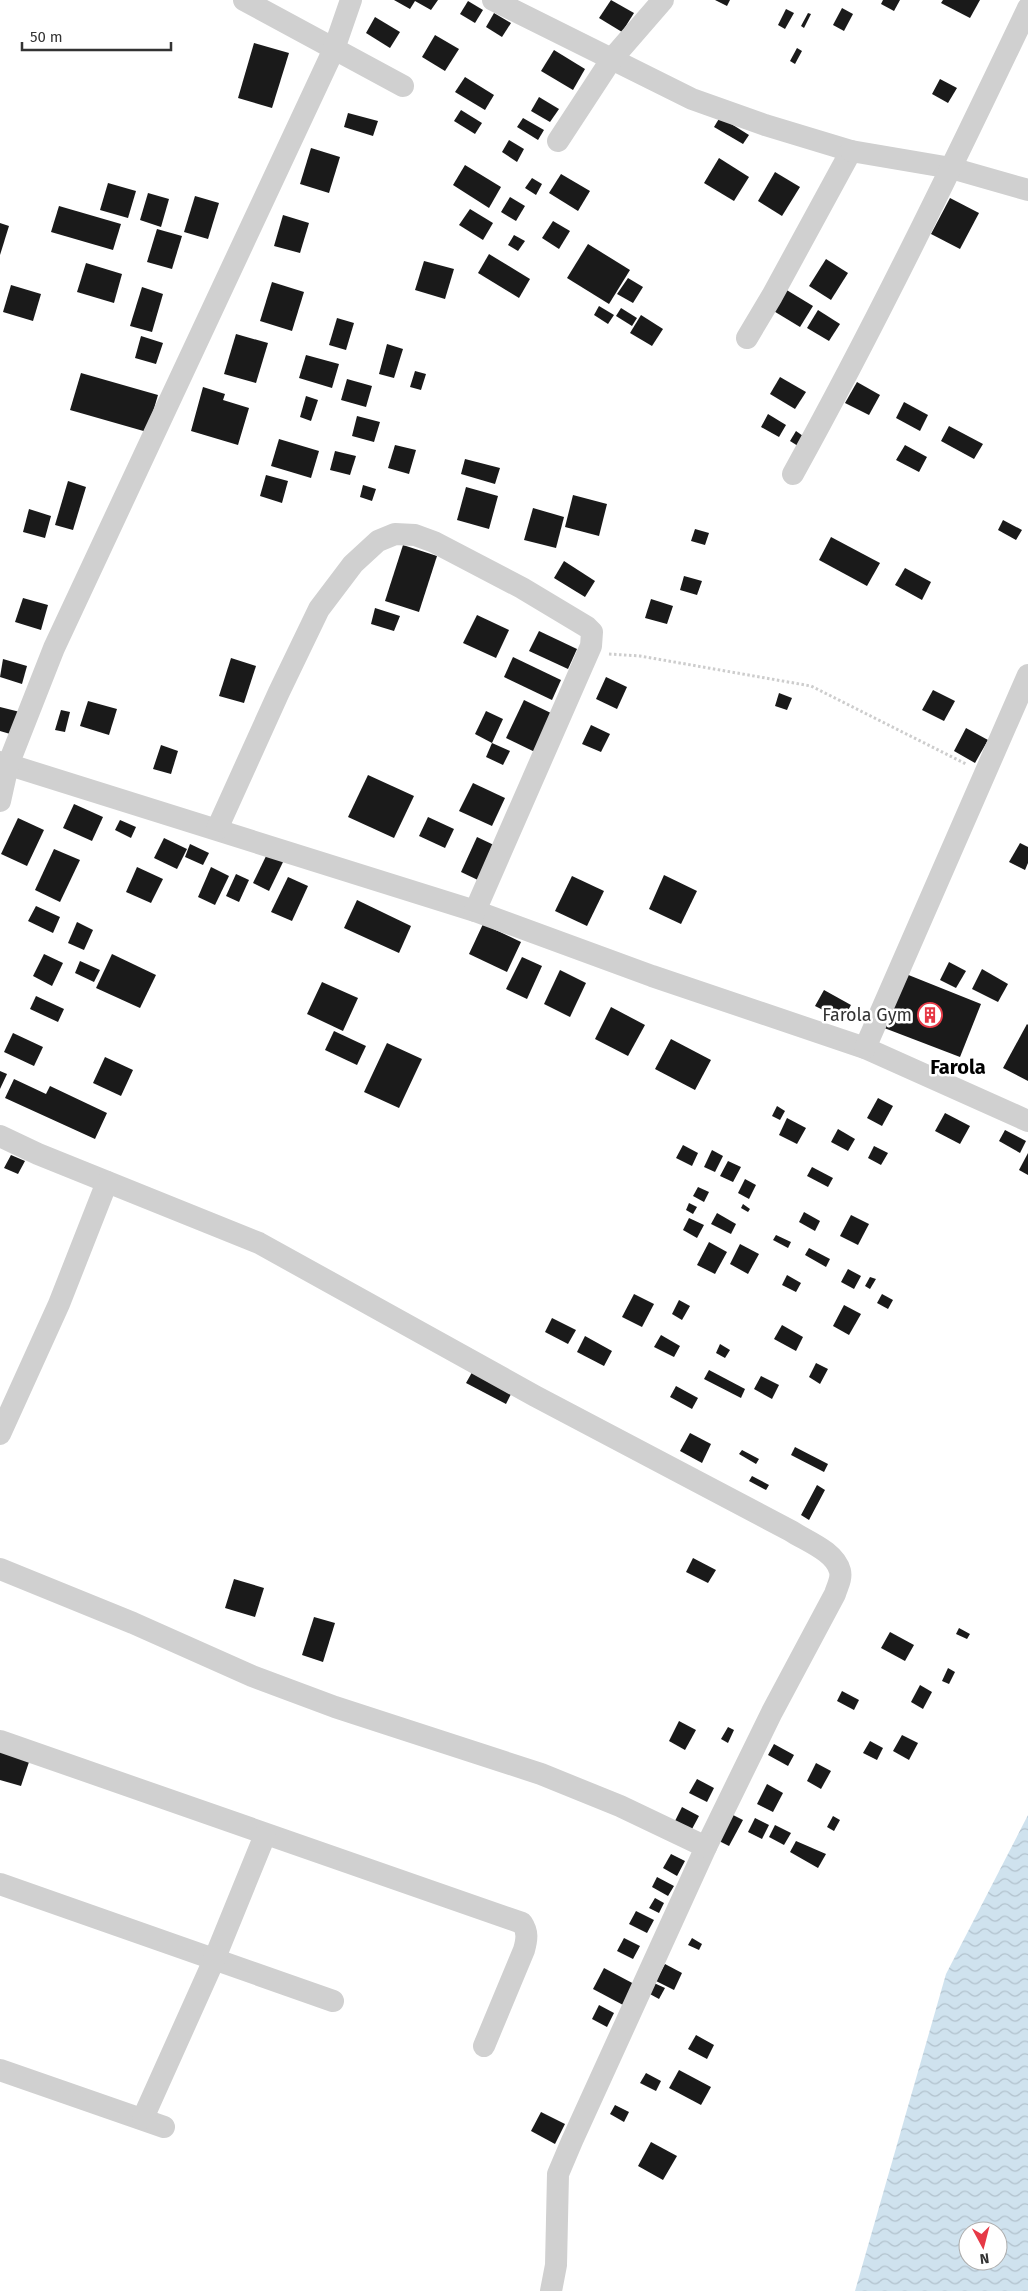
<svg xmlns="http://www.w3.org/2000/svg" width="1028" height="2291" font-family="'Fira Sans',sans-serif">
<defs>
<pattern id="water-waves" width="16" height="10" patternUnits="userSpaceOnUse" patternTransform="scale(1.25)"><rect width="16" height="10" fill="#cfe2ee"/><path d="M0 5q4-4 8 0t8 0" fill="none" stroke="#b2c2cd"/></pattern>
</defs>
<rect width="100%" height="100%" fill="#fff"/>
<path fill="url(#water-waves)" fill-rule="evenodd" d="M1028,1815v476h-173l91,-317zM968,2231h30v30h-30z"/>
<g fill="#1a1a1a">
<polygon points="394,0 438,0 431,10 415,1 410,9"/>
<polygon points="611,0 634,13 622,32 599,18"/>
<polygon points="715,0 730,0 727,6"/>
<polygon points="883,0 900,0 894,11 881,4"/>
<polygon points="943,0 980,0 970,18 941,3"/>
<polygon points="468,1 483,10 475,23 460,14"/>
<polygon points="842,8 853,14 844,31 833,25"/>
<polygon points="786,9 794,13 785,29 778,25"/>
<polygon points="494,13 511,23 502,37 486,27"/>
<polygon points="808,13 811,14 804,28 801,26"/>
<polygon points="375,17 400,32 390,48 366,33"/>
<polygon points="435,35 459,49 445,71 422,57"/>
<polygon points="254,43 289,53 272,108 238,98"/>
<polygon points="797,48 802,51 795,64 790,61"/>
<polygon points="554,50 585,69 573,90 541,71"/>
<polygon points="465,77 494,95 485,110 455,92"/>
<polygon points="940,79 957,88 948,103 932,94"/>
<polygon points="539,97 559,109 550,122 531,111"/>
<polygon points="461,110 482,123 475,134 454,121"/>
<polygon points="348,113 378,121 373,136 344,127"/>
<polygon points="720,117 749,135 743,144 714,127"/>
<polygon points="523,118 544,130 538,140 517,127"/>
<polygon points="509,140 524,149 517,162 502,152"/>
<polygon points="311,148 340,157 329,193 300,184"/>
<polygon points="719,158 749,177 734,201 704,183"/>
<polygon points="465,165 501,187 489,208 453,185"/>
<polygon points="775,172 800,187 782,216 758,201"/>
<polygon points="561,174 590,191 578,211 549,193"/>
<polygon points="532,178 542,184 536,195 525,188"/>
<polygon points="108,183 136,191 128,218 100,210"/>
<polygon points="148,193 169,199 161,227 140,220"/>
<polygon points="195,196 219,203 208,239 184,232"/>
<polygon points="510,197 525,206 516,221 501,212"/>
<polygon points="950,198 979,213 960,249 931,234"/>
<polygon points="59,206 121,224 113,250 51,232"/>
<polygon points="470,209 493,223 483,240 459,225"/>
<polygon points="283,215 309,223 300,253 274,246"/>
<polygon points="553,221 570,231 559,249 542,238"/>
<polygon points="0,223 9,226 0,255"/>
<polygon points="157,229 182,236 172,269 147,262"/>
<polygon points="514,235 525,241 518,251 508,245"/>
<polygon points="588,244 630,270 609,304 567,278"/>
<polygon points="489,254 530,279 519,298 478,273"/>
<polygon points="826,259 848,273 831,300 809,286"/>
<polygon points="424,261 454,269 445,299 415,290"/>
<polygon points="86,263 122,274 114,303 77,292"/>
<polygon points="628,278 643,287 633,303 617,294"/>
<polygon points="272,282 304,292 292,331 260,321"/>
<polygon points="11,285 41,294 33,321 3,312"/>
<polygon points="142,287 163,294 152,332 130,326"/>
<polygon points="785,289 813,306 800,327 772,310"/>
<polygon points="599,306 614,315 608,324 594,315"/>
<polygon points="621,308 637,318 632,326 616,316"/>
<polygon points="818,310 840,324 829,341 807,328"/>
<polygon points="641,315 663,329 652,346 630,333"/>
<polygon points="337,318 354,323 346,350 329,345"/>
<polygon points="236,334 268,343 256,383 224,374"/>
<polygon points="141,336 163,343 156,364 135,358"/>
<polygon points="387,344 403,349 394,378 379,374"/>
<polygon points="306,355 339,364 332,388 299,378"/>
<polygon points="415,371 426,374 421,390 410,387"/>
<polygon points="81,373 158,395 147,432 70,410"/>
<polygon points="780,377 806,392 795,409 770,394"/>
<polygon points="347,379 372,386 366,407 341,400"/>
<polygon points="857,382 880,395 869,415 845,403"/>
<polygon points="203,387 225,394 223,400 249,408 238,445 191,431"/>
<polygon points="306,396 318,400 311,421 300,417"/>
<polygon points="904,402 928,415 920,431 896,418"/>
<polygon points="768,414 786,425 779,437 761,427"/>
<polygon points="357,416 380,422 374,442 352,436"/>
<polygon points="949,426 983,444 974,459 941,441"/>
<polygon points="796,431 803,436 798,446 790,441"/>
<polygon points="279,439 319,451 311,478 271,466"/>
<polygon points="395,445 416,450 409,474 388,468"/>
<polygon points="905,445 927,457 919,472 896,460"/>
<polygon points="335,451 356,456 350,475 330,470"/>
<polygon points="465,459 500,468 495,484 461,474"/>
<polygon points="266,475 288,481 282,503 260,496"/>
<polygon points="68,481 86,487 73,530 55,525"/>
<polygon points="363,485 376,489 372,501 360,497"/>
<polygon points="466,487 498,496 489,529 457,520"/>
<polygon points="573,495 607,504 599,536 565,527"/>
<polygon points="533,508 564,517 556,548 524,540"/>
<polygon points="29,509 51,516 45,538 23,532"/>
<polygon points="1003,520 1022,530 1016,540 998,530"/>
<polygon points="695,529 709,533 705,545 691,541"/>
<polygon points="831,537 880,563 867,586 819,560"/>
<polygon points="403,545 437,556 419,612 385,601"/>
<polygon points="564,561 595,581 585,597 554,578"/>
<polygon points="905,568 931,582 922,600 895,585"/>
<polygon points="684,576 702,581 697,595 680,590"/>
<polygon points="23,598 48,605 41,630 15,622"/>
<polygon points="651,599 673,606 667,624 645,618"/>
<polygon points="375,608 400,616 394,631 371,624"/>
<polygon points="477,615 509,630 496,658 463,643"/>
<polygon points="539,631 577,649 568,669 529,651"/>
<polygon points="513,657 561,680 552,700 504,677"/>
<polygon points="231,658 256,666 244,703 219,696"/>
<polygon points="3,659 27,666 22,684 0,677"/>
<polygon points="606,677 627,687 617,709 596,699"/>
<polygon points="933,690 955,701 944,721 922,710"/>
<polygon points="779,693 792,698 787,710 775,706"/>
<polygon points="524,700 555,715 537,753 506,738"/>
<polygon points="88,701 117,709 109,735 80,726"/>
<polygon points="0,707 24,713 17,736 0,731"/>
<polygon points="61,710 70,712 65,732 55,730"/>
<polygon points="486,711 503,719 492,743 475,734"/>
<polygon points="591,725 610,734 601,752 582,744"/>
<polygon points="966,728 988,740 975,763 954,751"/>
<polygon points="492,743 510,751 503,765 486,757"/>
<polygon points="161,745 178,751 171,774 153,769"/>
<polygon points="368,775 414,796 394,838 348,817"/>
<polygon points="473,783 505,798 492,826 459,811"/>
<polygon points="74,804 103,817 92,841 63,828"/>
<polygon points="428,817 454,829 445,848 419,836"/>
<polygon points="18,818 44,830 27,866 1,854"/>
<polygon points="120,820 136,827 131,838 115,830"/>
<polygon points="477,837 496,846 480,881 461,872"/>
<polygon points="164,838 187,849 177,869 154,858"/>
<polygon points="1020,843 1028,847 1028,863 1025,870 1009,862"/>
<polygon points="190,844 209,853 203,865 185,857"/>
<polygon points="54,849 80,860 60,902 35,890"/>
<polygon points="268,852 284,860 269,891 253,883"/>
<polygon points="137,867 163,879 151,903 126,892"/>
<polygon points="211,867 229,876 215,905 198,897"/>
<polygon points="236,874 249,880 239,902 226,896"/>
<polygon points="664,875 697,891 681,924 649,909"/>
<polygon points="572,876 604,891 587,926 555,911"/>
<polygon points="288,877 308,886 292,921 271,912"/>
<polygon points="357,900 411,926 399,953 344,928"/>
<polygon points="36,906 60,917 53,933 28,921"/>
<polygon points="77,922 93,930 84,950 68,943"/>
<polygon points="483,924 521,942 507,972 469,954"/>
<polygon points="44,954 63,963 52,986 33,976"/>
<polygon points="112,954 156,975 140,1008 96,988"/>
<polygon points="522,957 542,966 527,999 506,989"/>
<polygon points="80,961 100,970 94,982 75,973"/>
<polygon points="949,962 966,971 956,988 940,980"/>
<polygon points="982,969 1008,984 998,1002 972,989"/>
<polygon points="560,970 586,983 570,1017 544,1004"/>
<polygon points="901,972 981,1004 960,1057 879,1026"/>
<polygon points="322,982 358,998 343,1031 307,1014"/>
<polygon points="824,990 851,1005 843,1020 815,1006"/>
<polygon points="36,996 64,1009 58,1022 30,1009"/>
<polygon points="611,1007 645,1025 628,1056 595,1039"/>
<polygon points="1027,1024 1028,1025 1028,1081 1003,1068"/>
<polygon points="334,1031 366,1046 357,1065 325,1050"/>
<polygon points="13,1033 43,1047 34,1066 4,1052"/>
<polygon points="671,1039 711,1060 695,1090 655,1069"/>
<polygon points="387,1043 422,1059 399,1108 364,1092"/>
<polygon points="105,1057 133,1070 121,1096 93,1083"/>
<polygon points="0,1071 7,1074 0,1089"/>
<polygon points="14,1079 46,1094 50,1086 107,1113 95,1139 5,1098"/>
<polygon points="878,1098 893,1106 882,1126 867,1118"/>
<polygon points="777,1106 785,1111 780,1120 772,1116"/>
<polygon points="945,1113 970,1126 960,1144 935,1131"/>
<polygon points="787,1118 806,1128 797,1144 779,1135"/>
<polygon points="838,1129 855,1139 848,1151 831,1142"/>
<polygon points="1005,1130 1026,1141 1020,1153 999,1141"/>
<polygon points="683,1145 698,1153 692,1166 676,1158"/>
<polygon points="874,1146 888,1153 881,1165 868,1158"/>
<polygon points="712,1150 723,1156 715,1172 704,1167"/>
<polygon points="1028,1153 1028,1175 1019,1170"/>
<polygon points="11,1155 25,1161 18,1174 4,1168"/>
<polygon points="728,1161 741,1167 733,1182 720,1176"/>
<polygon points="812,1167 833,1178 828,1187 807,1176"/>
<polygon points="745,1179 756,1185 749,1199 738,1193"/>
<polygon points="698,1187 709,1192 704,1202 693,1196"/>
<polygon points="689,1203 697,1207 693,1214 686,1210"/>
<polygon points="743,1204 750,1209 748,1212 741,1208"/>
<polygon points="804,1212 820,1221 815,1231 799,1222"/>
<polygon points="717,1213 736,1224 731,1234 711,1224"/>
<polygon points="851,1215 869,1224 858,1245 840,1236"/>
<polygon points="689,1218 704,1225 697,1238 683,1230"/>
<polygon points="776,1235 791,1242 788,1248 773,1240"/>
<polygon points="709,1242 727,1252 715,1274 697,1265"/>
<polygon points="740,1244 759,1254 748,1274 730,1264"/>
<polygon points="809,1248 830,1259 826,1267 805,1255"/>
<polygon points="848,1269 861,1276 854,1289 841,1282"/>
<polygon points="787,1275 801,1283 796,1292 782,1285"/>
<polygon points="870,1277 876,1279 870,1289 865,1286"/>
<polygon points="634,1294 654,1304 642,1327 622,1317"/>
<polygon points="882,1294 893,1300 888,1309 877,1303"/>
<polygon points="679,1300 690,1306 682,1320 672,1314"/>
<polygon points="844,1305 861,1314 849,1335 833,1326"/>
<polygon points="552,1318 576,1330 568,1344 545,1332"/>
<polygon points="782,1325 803,1337 796,1351 774,1339"/>
<polygon points="661,1335 680,1346 674,1357 654,1347"/>
<polygon points="585,1336 612,1351 604,1366 577,1352"/>
<polygon points="720,1344 730,1350 725,1358 716,1353"/>
<polygon points="816,1363 828,1369 820,1384 809,1377"/>
<polygon points="475,1367 514,1388 506,1404 466,1383"/>
<polygon points="709,1370 745,1389 741,1398 704,1379"/>
<polygon points="761,1376 779,1385 772,1399 754,1389"/>
<polygon points="676,1386 698,1398 692,1409 670,1397"/>
<polygon points="690,1433 711,1444 702,1463 680,1451"/>
<polygon points="795,1447 828,1464 824,1472 791,1455"/>
<polygon points="742,1450 759,1459 756,1464 739,1454"/>
<polygon points="752,1476 769,1485 766,1490 749,1481"/>
<polygon points="817,1485 825,1490 809,1520 801,1515"/>
<polygon points="693,1558 716,1570 708,1583 686,1572"/>
<polygon points="234,1579 264,1588 255,1617 225,1608"/>
<polygon points="314,1617 335,1623 323,1662 302,1655"/>
<polygon points="959,1628 970,1634 967,1639 956,1634"/>
<polygon points="890,1632 914,1645 905,1661 881,1648"/>
<polygon points="948,1668 955,1672 949,1684 942,1681"/>
<polygon points="920,1685 932,1692 923,1709 911,1702"/>
<polygon points="842,1691 859,1700 854,1710 837,1701"/>
<polygon points="679,1721 696,1730 685,1750 669,1741"/>
<polygon points="728,1727 734,1730 728,1743 721,1739"/>
<polygon points="902,1735 918,1743 909,1760 893,1751"/>
<polygon points="870,1741 883,1748 877,1760 863,1753"/>
<polygon points="774,1744 794,1755 788,1766 768,1755"/>
<polygon points="0,1746 31,1756 21,1786 0,1780"/>
<polygon points="816,1763 831,1771 821,1789 807,1781"/>
<polygon points="697,1779 714,1788 707,1802 689,1793"/>
<polygon points="767,1784 783,1793 773,1812 757,1804"/>
<polygon points="682,1807 699,1816 692,1829 675,1821"/>
<polygon points="727,1812 743,1820 729,1846 713,1838"/>
<polygon points="833,1816 840,1820 834,1831 827,1827"/>
<polygon points="755,1818 769,1825 762,1839 748,1832"/>
<polygon points="775,1825 791,1833 784,1845 769,1837"/>
<polygon points="796,1841 826,1854 818,1868 790,1852"/>
<polygon points="671,1854 685,1861 677,1876 663,1868"/>
<polygon points="657,1877 674,1886 668,1896 652,1887"/>
<polygon points="655,1898 664,1903 659,1913 649,1908"/>
<polygon points="636,1911 654,1920 647,1933 629,1924"/>
<polygon points="624,1938 640,1946 633,1959 617,1951"/>
<polygon points="692,1938 702,1944 699,1950 688,1945"/>
<polygon points="665,1964 682,1973 674,1990 656,1981"/>
<polygon points="604,1968 636,1985 625,2006 593,1989"/>
<polygon points="654,1983 665,1988 659,1999 648,1993"/>
<polygon points="599,2005 614,2013 607,2027 592,2019"/>
<polygon points="696,2035 714,2045 707,2059 688,2049"/>
<polygon points="679,2070 711,2087 701,2105 669,2088"/>
<polygon points="646,2073 661,2081 656,2091 640,2083"/>
<polygon points="615,2105 629,2112 624,2122 610,2114"/>
<polygon points="541,2112 565,2124 555,2144 531,2131"/>
<polygon points="651,2142 677,2156 663,2180 638,2166"/>
</g>
<g fill="none" stroke-linecap="round" stroke-linejoin="round">
<polyline stroke="#cdcdcd" stroke-width="3" stroke-dasharray="2.5 2.5" stroke-linecap="butt" points="609,654 640,656 811,686 966,764"/>
<g stroke="#d0d0d0" stroke-width="22">
<polyline points="244,0 403,86"/>
<polyline points="493,0 692,99 765,125 851,151 772,296 747,338"/>
<polyline points="558,141 611,60 663,0"/>
<polyline points="851,151 951,168 1028,190"/>
<path d="M793,474c84,-152 160,-309 235,-466"/>
<polyline points="0,762 475,911 652,976 865,1048 1028,1121"/>
<polyline points="0,801 8,765 54,648 334,49 351,0"/>
<polyline points="217,829 279,692 319,609 353,564 378,541 395,534 415,535 434,542 522,588 587,627 592,632 591,646 475,911"/>
<polyline points="865,1048 1028,675"/>
<path d="M0,1136l38,18 221,89 276,153 256,135c15,10 44,20 49,40 2,8 -3,16 -5,23l-63,118 -66,135 -134,294 -14,33 -2,91 -5,26"/>
<polyline points="0,1434 59,1304 107,1182"/>
<polyline points="0,1569 133,1623 252,1676 335,1707 541,1774 620,1806 706,1847"/>
<path d="M0,1741l522,182c6,9 5,16 2,27l-40,96"/>
<polyline points="0,1884 333,2001"/>
<polyline points="0,2070 164,2127"/>
<polyline points="143,2118 214,1960 265,1835"/>
</g>
</g>
<defs>
<symbol id="building-ring" viewBox="-11 -11 22 22"><circle r="9.5" fill="#fff" stroke="#e63946" stroke-width="1.5"/><path d="M-4-6H4V6H1V3H-1V6H-4ZM-2.5-4.3h1.7v1.8h-1.7ZM.8-4.3h1.7v1.8H.8ZM-2.5-1h1.7V.8h-1.7ZM.8-1h1.7V.8H.8Z" fill="#e63946"/></symbol>
</defs>
<g fill-rule="evenodd">
<use href="#building-ring" x="916" y="1001" width="28" height="28"/>
</g>
<g text-anchor="middle" stroke-width="5" stroke-linejoin="round" paint-order="stroke">
<g font-size="18" fill="#333" stroke="#fff" text-anchor="end">
<text x="912" y="1021">Farola Gym</text>
</g>
<g font-size="20" font-weight="bold" fill="#000" stroke="#fff">
<text x="958" y="1074">Farola</text>
</g>
</g>
<g transform="translate(983 2246) rotate(173)"><circle r="24" fill="#ffffff" stroke="#adadad"/>
<path d="M0-4L9 19L0 12L-9 19Z" fill="#e63946"/>
<text y="-8" font-size="14" font-weight="bold" text-anchor="middle" fill="#333333">N</text>
</g>
<path d="M22 42v8h149v-8" fill="none" stroke="#333333" stroke-width="2.5"/>
<text x="30" y="42" font-size="15" fill="#333333" stroke="#ffffff" stroke-width="4" paint-order="stroke">50 m</text>
</svg>
